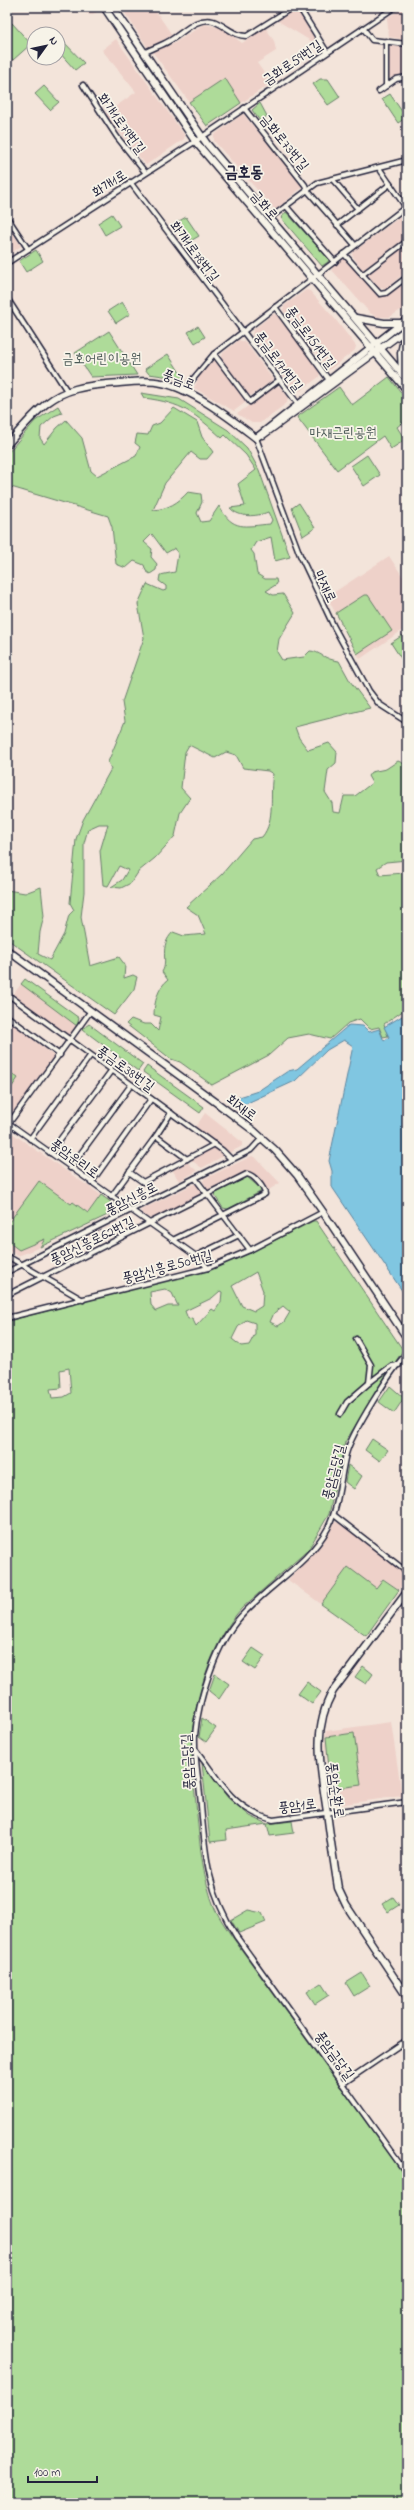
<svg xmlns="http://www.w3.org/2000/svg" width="414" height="2510" font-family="'Indie Flower','Poor Story',sans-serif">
<rect width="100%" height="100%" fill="#f3e4da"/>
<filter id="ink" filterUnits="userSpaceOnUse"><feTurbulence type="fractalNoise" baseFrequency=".025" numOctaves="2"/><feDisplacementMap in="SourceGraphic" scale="8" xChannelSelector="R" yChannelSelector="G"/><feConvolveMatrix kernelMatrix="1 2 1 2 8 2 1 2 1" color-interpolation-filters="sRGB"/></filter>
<g filter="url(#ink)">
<g fill="#eed1c9">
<polygon points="79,7 95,7 98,11 91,15 78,9"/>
<polygon points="121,7 153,7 172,35 148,48"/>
<polygon points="404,7 406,40 389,37 387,18"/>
<polygon points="295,10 298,11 319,46 278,21"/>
<polygon points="204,24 222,28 242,43 266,28 274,41 276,51 257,63 271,83 207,126 152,51 173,44"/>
<polygon points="116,39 185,136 184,139 146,165 105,114 136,92 102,50"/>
<polygon points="391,46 407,48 407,75 389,78 389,47"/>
<polygon points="243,114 304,186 275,210 214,141 214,135"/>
<polygon points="404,214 407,215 407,237 364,269 362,269 352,255 353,252"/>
<polygon points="7,224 21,246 7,256"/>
<polygon points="407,243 407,271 385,289 379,288 368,275 369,272"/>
<polygon points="343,259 346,259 380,297 387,294 407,279 407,306 390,317 377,317 370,313 332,270 333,266"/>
<polygon points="306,290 310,291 335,319 356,346 355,350 329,370 283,310 284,306"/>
<polygon points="273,314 277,315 320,372 319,377 300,391 295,390 252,335 253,330"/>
<polygon points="239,340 245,342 272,378 272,381 252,395 247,395 221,359 223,353"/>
<polygon points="213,361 216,361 246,402 234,411 194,388 201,373"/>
<polygon points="276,386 280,387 288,397 287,403 260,423 252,423 237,414"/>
<polygon points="389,556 407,583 407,627 360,659 327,597"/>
<polygon points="21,984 77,1026 71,1034 67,1035 13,995"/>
<polygon points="7,1019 54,1056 12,1114 9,1115 7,1113"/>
<polygon points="205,1113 242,1142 242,1146 229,1153 195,1128"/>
<polygon points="9,1131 101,1195 88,1213 73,1202 40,1247 18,1256 7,1249 7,1134"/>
<polygon points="214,1147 223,1156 202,1168 191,1160"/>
<polygon points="252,1156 256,1158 280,1183 267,1191 252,1173 248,1172 208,1190 203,1182 204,1179"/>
<polygon points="187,1162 197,1171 179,1181 172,1169"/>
<polygon points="194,1184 199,1184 205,1194 153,1220 142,1214 141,1210"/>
<polygon points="335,1522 340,1523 407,1575 407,1579 399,1590 384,1579 350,1625 288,1580 323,1543"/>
<polygon points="391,1722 402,1796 337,1805 333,1802 325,1746 326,1731"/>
</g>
<g fill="#aedb99" stroke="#687e6a" fill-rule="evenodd">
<polygon points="12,23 31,44 13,60 7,54 7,28"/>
<polygon points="63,41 84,63 75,70 58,51 58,46"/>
<polygon points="225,78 241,103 207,126 189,102"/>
<polygon points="320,79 328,79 340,97 328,105 313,84"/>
<polygon points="44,86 59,102 50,110 35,94"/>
<polygon points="390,94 403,113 401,115 404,119 398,123 382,99"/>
<polygon points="260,103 267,116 260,121 252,110"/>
<polygon points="286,212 329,259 328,262 322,266 281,218"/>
<polygon points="112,214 120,226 105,235 98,223"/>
<polygon points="186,217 199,236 187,243 174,224"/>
<polygon points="36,250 43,261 26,272 19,261"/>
<polygon points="122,302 130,314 116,323 108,311"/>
<polygon points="198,326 205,337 195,343 188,332"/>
<polygon points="109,331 137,375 91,377 75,353"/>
<polygon points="168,354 184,379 149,374 145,369"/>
<polygon points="389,377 407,400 407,419 397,427 405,440 391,449 383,436 337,470 297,417 339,387 352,405"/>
<path d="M141,393l38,6 49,31 19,18 12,22 31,87 -15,4 -4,-24 -15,5 -5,8 3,4 3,20 8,5h11l1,5 -11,7 7,4 10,-1 12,19 -16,26 -2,13 5,8 22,-3 6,-6c9,0 15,9 29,10l11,20 20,27 -75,19 4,11 9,12 21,-7 8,9 -1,11 -8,7 -3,22 7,11 1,9 7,1 4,-17h11l17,-13 -4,-7 3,-4 15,-3 12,-8 9,4v95l-21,2 -9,6 3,7 23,-2 4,11v124l-23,16 4,12 -5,1 -4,-10 -9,2 -10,-10 -12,4 -18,16 -21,-5 -21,4 -19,17 -57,30 -32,-23 -9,-3 -45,-35 5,-5 13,5h7l7,7 3,-14 -7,-2c0,-12 4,-28 14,-35l-6,-8c7,-11 -4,-25 11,-40l11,4 22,-2 -8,-19 -12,-8 36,-33 30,-35 10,-2c14,-17 7,-43 11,-63l-5,-3 -25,-3 -7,-13 -10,-3 -11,6 -26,-13 -4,7 -4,36 9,10 -10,15 -5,23 -20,22 -16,13 -8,12 -10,5 -10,-1 11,-7 6,-10 -9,-4 -11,20 -5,-1 -3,-34 8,-27h-9l-11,5 -4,14v49l-3,25 9,49 29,-9 6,8 -1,13 9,-3 4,2 -3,12 -20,26 -107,-76v-49l18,3 16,-6 3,29 -4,16 -2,22 12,6 14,-26 5,-19 5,-5 -4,-7 6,-64 7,-19 28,-51 -3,-7 17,-41 -3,-19 22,-64 -6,-34 9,-20 16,7 3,-1v-4l-7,-5 1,-6 15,-3 3,-18 -3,-6 -9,5 -14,-19 -8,8 8,7 -1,8 6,7 -1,6 -6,4 -4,-3 -2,-6 -10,-4 -8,7 -10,-4 -4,-37 -4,-11 -97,-29 -4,5v-38l28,-33 23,-15 4,7 -8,3 -13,11 -1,11 4,6 13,-16 9,-8 16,18 9,33 6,5 39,-20 4,-9 -5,-4 2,-9 11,1 4,-9 8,-3 14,-15 23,14 5,15 11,15 -6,7h-7l-9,-7 -26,31 -12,27c15,-1 25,-7 35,-18l13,2 1,8 -5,11 4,9 8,-1 10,-15c14,26 26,20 51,18l2,-4 -4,-8c-12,5 -29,6 -38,-4l15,-2 -7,-22 18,-14 -10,-15 -21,-20 -3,3c-28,-25 -39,-35 -78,-40z"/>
<polygon points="367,455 380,475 364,486 351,466"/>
<polygon points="299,503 315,528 303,536 292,508"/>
<polygon points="364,595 368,595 392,631 357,654 336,613"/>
<polygon points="403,635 407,640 407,656 402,660 391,643"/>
<polygon points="25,979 79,1018 77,1026 21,984"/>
<polygon points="89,1024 143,1064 138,1071 82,1029"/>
<polygon points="147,1066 204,1107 200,1113 143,1072"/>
<polygon points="7,1070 18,1078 7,1094"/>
<polygon points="247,1177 261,1189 260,1192 228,1209 223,1208 215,1196 216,1193"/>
<polygon points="39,1181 71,1204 73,1202 88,1213 101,1195 115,1205 116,1211 40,1247 45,1239 19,1250 7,1241 7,1225"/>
<path d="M313,1221h3l87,129 -58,92 -16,72 -21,36 -66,58c-28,30 -47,88 -50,128 -2,26 3,53 5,79 3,32 6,64 18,94 5,10 12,20 18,29l174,241v324h-400v-1182l202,-51 41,-17zM256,1272l7,19 -1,15 -8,5 -12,-5 -10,-20zM165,1289l7,4 6,13h-10l-12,5 -5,-6 -1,-13zM220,1291l2,1 -1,10 -6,9 -3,-2 -16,17 -4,-8 -4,1 -3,-8 27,-13zM283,1306l7,6 -6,10 -6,4 -8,-4 4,-9zM246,1320l9,3v11l-6,11 -8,1 -9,-7 6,-12zM69,1368l2,25 -7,4 -12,1 -2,-9 11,-1 -1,-18z"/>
<polygon points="390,1386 404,1398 394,1413 379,1402"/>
<polygon points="372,1439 388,1450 380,1461 365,1450"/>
<polygon points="348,1465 362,1476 354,1489 345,1482"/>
<polygon points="348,1567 376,1588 383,1579 399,1590 366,1636 321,1604"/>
<polygon points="253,1648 265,1656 255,1670 243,1662"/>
<polygon points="363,1666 373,1674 366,1684 355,1677"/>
<polygon points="215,1674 229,1684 219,1699 209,1691"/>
<polygon points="307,1682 321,1692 312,1704 298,1694"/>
<polygon points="202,1718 216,1728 206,1742 199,1737"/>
<polygon points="354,1733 361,1785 331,1789 326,1737"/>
<polygon points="202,1763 228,1798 250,1816 267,1824 292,1821 294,1833 270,1836 267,1824 226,1830 227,1840 210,1842"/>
<polygon points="393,1897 399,1905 388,1912 382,1904"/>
<polygon points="248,1910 262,1913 266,1922 239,1933 231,1920"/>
<polygon points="362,1973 370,1986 354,1996 346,1983"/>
<polygon points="321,1983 329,1995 315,2004 307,1992"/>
</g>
<polygon fill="#80c6e1" stroke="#5a849f" points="407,1013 407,1298 332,1187 332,1171 329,1161 353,1046 344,1040 327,1050 295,1081 243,1105 233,1099 258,1091 288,1071 297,1069 349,1025 363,1026 369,1032 379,1029 384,1041 389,1037 384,1027"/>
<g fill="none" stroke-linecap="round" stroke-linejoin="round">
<defs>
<g id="street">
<polyline points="299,7 327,52"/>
<polyline points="363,28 372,40 407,44"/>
<polyline points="386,41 386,86"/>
<path d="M144,53c8,-5 17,-7 25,-12 13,-7 28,-25 44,-20 12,4 22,16 34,15l46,-29"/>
<polyline points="83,85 117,137 145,172"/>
<polyline points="379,91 396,79 407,77"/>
<polyline points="244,108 305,185 307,190 355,245"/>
<polyline points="379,168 407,209"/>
<polyline points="333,180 358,209"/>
<polyline points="130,182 298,404"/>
<polyline points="286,206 335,262"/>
<polyline points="7,217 28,249"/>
<polyline points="270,218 317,183 407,160"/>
<polyline points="337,225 390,184"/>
<polyline points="344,254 380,294 386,293 407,277"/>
<polyline points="7,263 202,137 395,7"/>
<polyline points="362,275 407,241"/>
<polyline points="7,298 67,391"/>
<polyline points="275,307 329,380"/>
<polyline points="214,354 250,402 279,380"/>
<polyline points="183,391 214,354 407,206"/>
<polyline points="256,438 300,555 334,627 369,691 379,704 407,722"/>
<polyline points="7,994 222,1150 231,1159"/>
<polyline points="7,1016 60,1055"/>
<polyline points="7,1122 196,1256 208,1268"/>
<polyline points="7,1126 90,1012"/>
<polyline points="156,1136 171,1113"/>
<polyline points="30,1139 90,1056"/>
<polyline points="50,1153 111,1071"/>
<polyline points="70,1168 131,1085"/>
<polyline points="129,1172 143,1182 215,1144"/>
<polyline points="195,1178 250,1250"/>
<polyline points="91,1183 151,1099"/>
<polyline points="111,1197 156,1136 187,1159"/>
<polyline points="7,1256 83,1300"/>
<polyline points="196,1256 239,1235"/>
<polyline points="7,1272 251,1150 261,1139"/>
<path d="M7,1295l240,-121c7,1 17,13 18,20l-92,46"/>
<polyline points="7,1318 208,1268 250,1250 323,1212"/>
<path d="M407,1353c-16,17 -55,79 -61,101 -6,24 -7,52 -18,74 -21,39 -64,59 -92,94 -21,26 -38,79 -41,113 -1,20 3,40 5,59 5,56 5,93 36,142l171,238"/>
<polyline points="369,1383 391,1366 399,1365"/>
<polyline points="340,1414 347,1402 369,1383 371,1365 356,1339"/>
<polyline points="334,1515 407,1572"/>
<path d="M195,1749c25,31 36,60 78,71l134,-18"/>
<polyline points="342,2084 407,2040"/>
</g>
<g id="secondary">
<polyline points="104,7 195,141 407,390"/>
<polyline points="113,7 207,144 407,380"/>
<polyline points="356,318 384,323 402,323"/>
<polyline points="402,374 401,353 406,330"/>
<polyline points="263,435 407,329"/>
<polyline points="256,438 407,319"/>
<path d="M7,445c13,-15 25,-30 40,-42 18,-14 38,-17 60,-19 18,-1 37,-5 55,-1 31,6 69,36 94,55"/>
<polyline points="7,950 217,1103 254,1131 275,1150 297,1175 323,1212 407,1338"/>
<path d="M407,1592l-74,99c-22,39 -12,79 -6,121 3,25 7,51 11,76l8,17 61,92"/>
</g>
</defs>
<use href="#street" stroke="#22223b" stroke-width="7"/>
<use href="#secondary" stroke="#22223b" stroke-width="9"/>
<use href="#street" stroke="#f7f3e8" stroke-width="4"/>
<use href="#secondary" stroke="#f7f3e8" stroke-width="6"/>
</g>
</g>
<g text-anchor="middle" stroke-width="3.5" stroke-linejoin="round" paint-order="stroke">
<g font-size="14" fill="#22223b" stroke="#f7f3e8">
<text transform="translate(292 62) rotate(-34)" y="5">금화로59번길</text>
<text transform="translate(122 123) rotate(54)" y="5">화개1로79번길</text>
<text transform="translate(285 142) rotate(51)" y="5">금화로73번길</text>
<text transform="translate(109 183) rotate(-33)" y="5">화개1로</text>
<text transform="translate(265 205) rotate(50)" y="5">금화로</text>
<text transform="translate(195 251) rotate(53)" y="5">화개1로78번길</text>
<text transform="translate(311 337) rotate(53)" y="5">풍금로151번길</text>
<text transform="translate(279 361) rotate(53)" y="5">풍금로171번길</text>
<text transform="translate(179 379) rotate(21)" y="5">풍금로</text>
<text transform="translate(326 586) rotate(65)" y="5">마재로</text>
<text transform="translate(126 1068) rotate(36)" y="5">풍금로38번길</text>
<text transform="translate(242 1107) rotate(37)" y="5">회재로</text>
<text transform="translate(75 1158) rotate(36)" y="5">풍암운리로</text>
<text transform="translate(131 1198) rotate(-27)" y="5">풍암신흥로</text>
<text transform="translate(92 1240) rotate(-26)" y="5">풍암신흥로62번길</text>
<text transform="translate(167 1266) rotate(-15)" y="5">풍암신흥로50번길</text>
<text transform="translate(333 1472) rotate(-76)" y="5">풍암금당길</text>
<text transform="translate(187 1762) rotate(-93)" y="5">풍암금당길</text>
<text transform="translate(336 1790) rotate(82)" y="5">풍암순환로</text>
<text transform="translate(297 1805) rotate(-7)" y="5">풍암1로</text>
<text transform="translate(335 2055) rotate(54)" y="5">풍암금당길</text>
</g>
<g font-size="14" fill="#4c5a57" stroke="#f7f3e8">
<text x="102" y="363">금호어린이공원</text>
<text x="343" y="437">마재근린공원</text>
</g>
<g font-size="16" font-weight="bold" fill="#22223b" stroke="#f7f3e8">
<text x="244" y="177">금호동</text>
</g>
</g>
<rect width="414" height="2510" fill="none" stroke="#f7f3e8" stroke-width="24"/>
<rect x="12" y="12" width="390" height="2486" fill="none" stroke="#22223b" stroke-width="1.5" filter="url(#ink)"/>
<g transform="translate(46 46) rotate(57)"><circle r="19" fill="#f7f3e8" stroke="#a29fa3"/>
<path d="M0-3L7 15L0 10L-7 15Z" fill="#22223b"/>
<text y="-6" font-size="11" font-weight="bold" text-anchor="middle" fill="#22223b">N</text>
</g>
<path d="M28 2476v6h69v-6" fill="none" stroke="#22223b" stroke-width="2"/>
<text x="34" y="2476" font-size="12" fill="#22223b" stroke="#f7f3e8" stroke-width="3" paint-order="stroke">100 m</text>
</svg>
